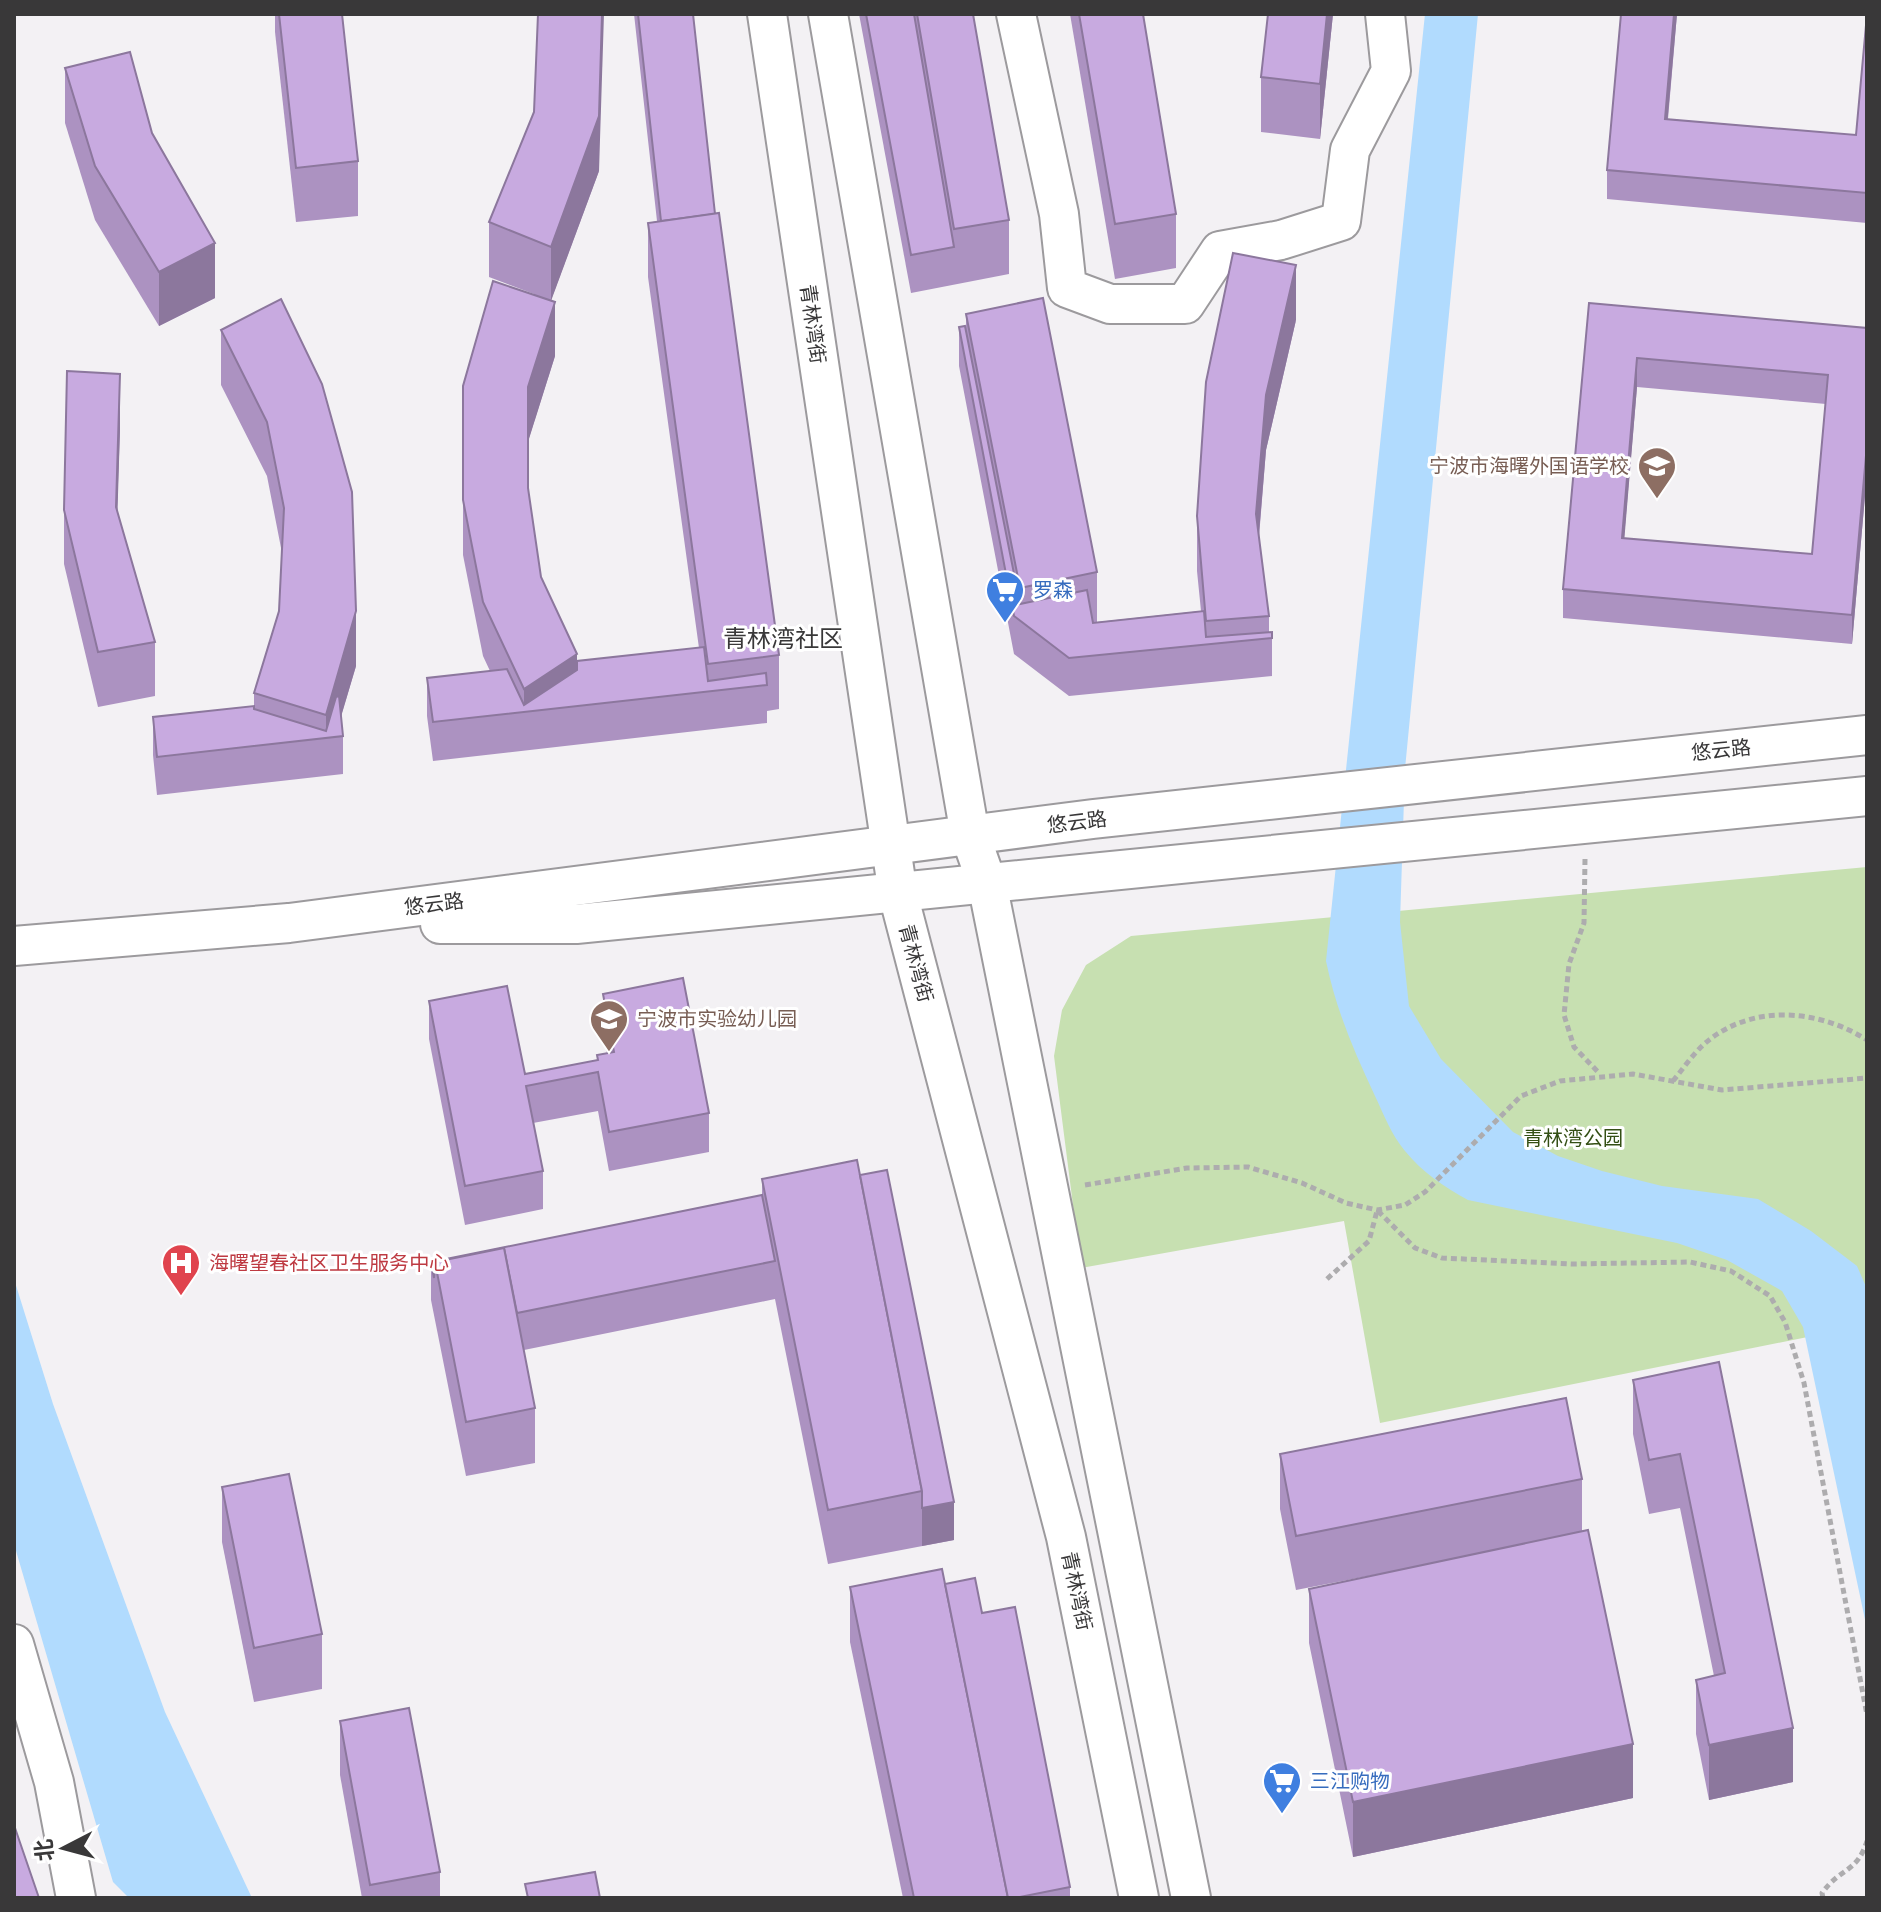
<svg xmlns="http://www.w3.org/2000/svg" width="1881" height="1912" font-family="Figtree,'Noto Sans SC',sans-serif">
<rect width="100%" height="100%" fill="#f3f1f4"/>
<polygon fill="#c7e0b1" points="1867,867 1867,1325 1380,1423 1344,1221 1081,1268 1054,1056 1062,1010 1086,965 1131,936"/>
<g fill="#b1dbfe">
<path d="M1425,14h53l-73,755 -5,153 9,84 32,53 72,73 45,24 44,15 60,15 96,13 53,32 46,35 10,23v340l-64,-302 -21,-36 -55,-31 -50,-17 -209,-43c-24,-13 -46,-28 -63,-49 -14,-17 -21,-36 -30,-55 -21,-45 -39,-86 -49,-135z"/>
<polygon points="14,1279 53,1404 165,1712 252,1898 129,1898 113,1882 14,1544"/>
</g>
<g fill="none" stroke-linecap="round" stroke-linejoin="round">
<defs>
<g id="minor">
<polyline points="767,14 898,894 1066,1537 1139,1898"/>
<polyline points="828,14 970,835 987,883 1191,1898"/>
<polyline points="1016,14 1059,214 1067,288 1110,304 1185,304 1220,251 1281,240 1341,221 1350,150 1391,71 1385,14"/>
<polyline points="440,924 576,924 1867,796"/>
<polyline points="14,946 289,923 1093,819 1867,735"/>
<polyline points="14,1644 54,1782 76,1898"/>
</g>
</defs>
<use href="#minor" stroke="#9c9a9d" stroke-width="42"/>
<g stroke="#adacae" stroke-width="5" stroke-dasharray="6 4" stroke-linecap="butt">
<polyline points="1585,859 1584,923 1569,964 1564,1015 1574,1047 1600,1074"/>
<path d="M1673,1081c9,-11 18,-24 28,-34 46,-44 116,-39 166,-7"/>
<polyline points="1085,1185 1187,1168 1248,1167 1302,1183 1346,1203 1377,1210 1405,1205 1425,1192 1521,1096 1560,1081 1633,1074 1722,1090 1867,1078"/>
<polyline points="1378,1211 1415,1248 1442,1258 1573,1264 1690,1262 1731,1271 1770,1296 1785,1322 1804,1383 1867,1715"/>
<polyline points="1327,1279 1369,1241 1377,1211"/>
<path d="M1823,1898l-1,-5c19,-26 35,-20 45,-52"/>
</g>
<use href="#minor" stroke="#fff" stroke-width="38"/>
</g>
<g fill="#ac92c1" fill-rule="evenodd">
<polygon points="275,14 342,14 358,161 358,216 296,222 275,32"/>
<polygon points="634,14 693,14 715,214 779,655 779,709 767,711 767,723 433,761 427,716 427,678 490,671 483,656 463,555 463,386 534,294 489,277 489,222 599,171 551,300 555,356 528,441 528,488 541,577 577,661 699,648 648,277 648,223 657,221"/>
<polygon points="859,14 973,14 1009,220 1009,274 911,293"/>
<polygon points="1070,14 1143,14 1176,214 1176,268 1115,279"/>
<polygon points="1333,14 1320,139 1261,132 1261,77"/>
<polygon points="1677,14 1668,119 1856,135 1867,14 1867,223 1607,199 1607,170"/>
<polygon points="65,68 152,133 215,298 159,326 95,220 65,123"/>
<polygon points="281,299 356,666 341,716 343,736 343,774 157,795 153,755 153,717 254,706 254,693 279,611 282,553 267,476 221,385 221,330"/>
<path d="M1589,303l278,25v145l-15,171 -289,-26v-29zM1637,387l189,17 -14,150 -188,-16z"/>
<polygon points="966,314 1097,572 1097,622 1201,611 1197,571 1197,516 1296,320 1266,450 1259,537 1269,616 1269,632 1272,638 1272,676 1069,696 1014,654 959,366 959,327 966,330"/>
<polygon points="120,429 117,512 155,642 155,696 98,707 64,564 64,510"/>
<polygon points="603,994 709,1113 709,1152 609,1171 598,1111 533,1123 543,1171 543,1209 465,1225 429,1039 429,1001 525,1074 597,1060 597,1055 607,1053 603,1032"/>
<polygon points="860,1175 954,1540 828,1564 775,1299 524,1350 535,1408 535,1463 466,1476 431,1300 431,1262 762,1195 762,1179"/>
<polygon points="1719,1362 1793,1782 1709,1800 1696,1734 1696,1680 1714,1676 1680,1508 1649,1514 1633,1434 1633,1380"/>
<polygon points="1280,1454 1582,1479 1582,1532 1633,1798 1353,1857 1309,1643 1309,1589 1430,1564 1296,1590 1280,1509"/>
<polygon points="222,1487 322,1634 322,1689 254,1702 222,1542"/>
<polygon points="945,1584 982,1613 1070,1887 1070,1898 903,1898 850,1642 850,1587"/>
<polygon points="340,1721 440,1872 440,1898 362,1898 340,1775"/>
</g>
<g fill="#8c779d">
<polygon points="602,14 604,14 599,171 551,301 551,247"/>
<polygon points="1327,14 1333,14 1320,139 1320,84"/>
<polygon points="1674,14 1677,14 1665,148 1665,119"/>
<polygon points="215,243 215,298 159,326 159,272"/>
<polygon points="1296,265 1296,320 1266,450 1256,569 1256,514 1266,395"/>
<polygon points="555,302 555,356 528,442 528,387"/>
<polygon points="1637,358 1637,387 1622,567 1622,538"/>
<polygon points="120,374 120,429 116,561 116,507"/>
<polygon points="1867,444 1867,473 1852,644 1852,615"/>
<polygon points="356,611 356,666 335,737 326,738 326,715"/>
<polygon points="577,654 577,706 524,712 524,689"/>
<polygon points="954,1502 954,1540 922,1546 922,1508"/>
<polygon points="1793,1728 1793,1782 1709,1800 1709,1745"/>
<polygon points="1633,1744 1633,1798 1353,1857 1353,1802"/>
</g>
<g fill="#c8aae0" stroke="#8c779d" stroke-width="2" fill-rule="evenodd">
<polygon points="279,14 342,14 358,161 296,168"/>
<polygon points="538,14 602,14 599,116 551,247 489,222 534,112"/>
<polygon points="638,14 693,14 715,214 661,221"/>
<polygon points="866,14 914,14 954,247 911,255"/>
<polygon points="917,14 973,14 1009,220 954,229"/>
<polygon points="1079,14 1143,14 1176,214 1115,224"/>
<polygon points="1268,14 1327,14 1320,84 1261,77"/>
<polygon points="1621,14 1674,14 1665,119 1856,135 1867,14 1867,193 1607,170"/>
<polygon points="130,52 152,133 215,243 159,272 95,166 65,68"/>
<polygon points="719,213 779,655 708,664 648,223"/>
<polygon points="1233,253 1296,265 1266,395 1256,514 1269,616 1206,621 1197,516 1206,382"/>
<polygon points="493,281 555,302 528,387 528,488 541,577 577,654 524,689 483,602 463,500 463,386"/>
<polygon points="1043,298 1097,572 1020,588 966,314"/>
<polygon points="281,299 322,384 352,492 356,611 326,715 254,693 279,611 284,508 267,422 221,330"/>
<path d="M1589,303l278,25v116l-15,171 -289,-26zM1637,358l191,17 -16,179 -190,-16z"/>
<polygon points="965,326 1020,604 1087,590 1093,623 1204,611 1206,637 1272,632 1272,638 1069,658 1014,616 959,327"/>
<polygon points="67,371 120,374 116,507 155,642 98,652 64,510"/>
<polygon points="704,647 708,681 766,673 767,685 433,722 427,678 507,669 524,705 577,670 577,661"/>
<polygon points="339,696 343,736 157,757 153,717 254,706 254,709 326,731 336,697"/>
<polygon points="683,978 709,1113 609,1132 598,1072 526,1086 543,1171 465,1186 429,1001 507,986 525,1074 598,1060 597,1055 614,1052 603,994"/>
<polygon points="857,1160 922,1491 828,1510 762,1179"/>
<polygon points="887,1170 954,1502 922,1508 922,1491 860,1175"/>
<polygon points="762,1195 775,1261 517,1313 504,1248 435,1262 434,1278 431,1262"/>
<polygon points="504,1248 535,1408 466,1422 435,1262"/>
<polygon points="1719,1362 1793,1728 1709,1745 1696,1680 1725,1673 1680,1454 1649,1460 1633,1380"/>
<polygon points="1566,1398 1582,1479 1296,1536 1280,1454"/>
<polygon points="289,1474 322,1634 254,1648 222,1487"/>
<polygon points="1588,1530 1633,1744 1353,1802 1309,1589"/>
<polygon points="942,1569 1008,1898 914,1898 850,1587"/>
<polygon points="975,1578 982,1613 1015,1607 1070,1887 1015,1898 1008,1898 945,1584"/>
<polygon points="409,1708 440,1872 370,1885 340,1721"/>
<polygon points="14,1825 39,1898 14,1898"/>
<polygon points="595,1872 600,1898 528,1898 525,1884"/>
</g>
<defs>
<symbol id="school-pin" viewBox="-11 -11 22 30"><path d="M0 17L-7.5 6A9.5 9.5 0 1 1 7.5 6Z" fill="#8d6e63" stroke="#fff"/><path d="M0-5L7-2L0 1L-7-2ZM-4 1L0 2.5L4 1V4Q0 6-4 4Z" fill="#fff"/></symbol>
<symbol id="supermarket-pin" viewBox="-11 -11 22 30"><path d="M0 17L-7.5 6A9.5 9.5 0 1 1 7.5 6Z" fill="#3f7fe0" stroke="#fff"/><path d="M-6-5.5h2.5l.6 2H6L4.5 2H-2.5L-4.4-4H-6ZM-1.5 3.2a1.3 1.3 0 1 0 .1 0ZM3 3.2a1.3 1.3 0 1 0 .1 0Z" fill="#fff"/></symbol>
<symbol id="hospital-pin" viewBox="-11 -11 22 30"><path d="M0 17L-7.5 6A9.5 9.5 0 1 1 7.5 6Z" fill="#e0444e" stroke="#fff"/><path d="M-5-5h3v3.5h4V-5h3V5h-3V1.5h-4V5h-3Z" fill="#fff"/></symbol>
</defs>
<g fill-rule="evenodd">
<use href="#school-pin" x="1635" y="444" width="44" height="60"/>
<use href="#supermarket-pin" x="983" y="568" width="44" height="60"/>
<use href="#school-pin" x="587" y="997" width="44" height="60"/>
<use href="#hospital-pin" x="159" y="1241" width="44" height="60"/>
<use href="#supermarket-pin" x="1260" y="1759" width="44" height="60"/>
</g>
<g text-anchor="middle" stroke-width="6" stroke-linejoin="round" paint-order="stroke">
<g font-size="20" fill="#393839" stroke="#fff">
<text transform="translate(813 324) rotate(82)" y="7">青林湾街</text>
<text transform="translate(1721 750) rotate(-6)" y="7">悠云路</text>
<text transform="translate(1077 822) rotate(-7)" y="7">悠云路</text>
<text transform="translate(434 904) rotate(-7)" y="7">悠云路</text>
<text transform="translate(916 963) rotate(75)" y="7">青林湾街</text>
<text transform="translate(1077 1591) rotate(78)" y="7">青林湾街</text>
</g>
<g font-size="20" fill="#785e54" stroke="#fff" text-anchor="end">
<text x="1629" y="473">宁波市海曙外国语学校</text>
<text x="637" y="1026" text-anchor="start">宁波市实验幼儿园</text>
</g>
<g font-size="20" fill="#366cbe" stroke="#fff" text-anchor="start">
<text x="1033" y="597">罗森</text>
<text x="1310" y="1788">三江购物</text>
</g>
<g font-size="20" fill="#344f15" stroke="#fff">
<text x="1573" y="1145">青林湾公园</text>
</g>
<g font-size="20" fill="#be3a42" stroke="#fff" text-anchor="start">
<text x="209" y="1270">海曙望春社区卫生服务中心</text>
</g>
<g font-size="24" fill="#393839" stroke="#fff">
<text x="783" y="647">青林湾社区</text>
</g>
</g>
<rect width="1881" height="1912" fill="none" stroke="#393839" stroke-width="32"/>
<g transform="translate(64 1848) rotate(264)" stroke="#ffffff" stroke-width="6" paint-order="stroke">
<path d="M0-6L14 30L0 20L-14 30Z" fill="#393839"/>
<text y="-12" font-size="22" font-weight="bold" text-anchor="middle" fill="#393839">北</text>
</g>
</svg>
